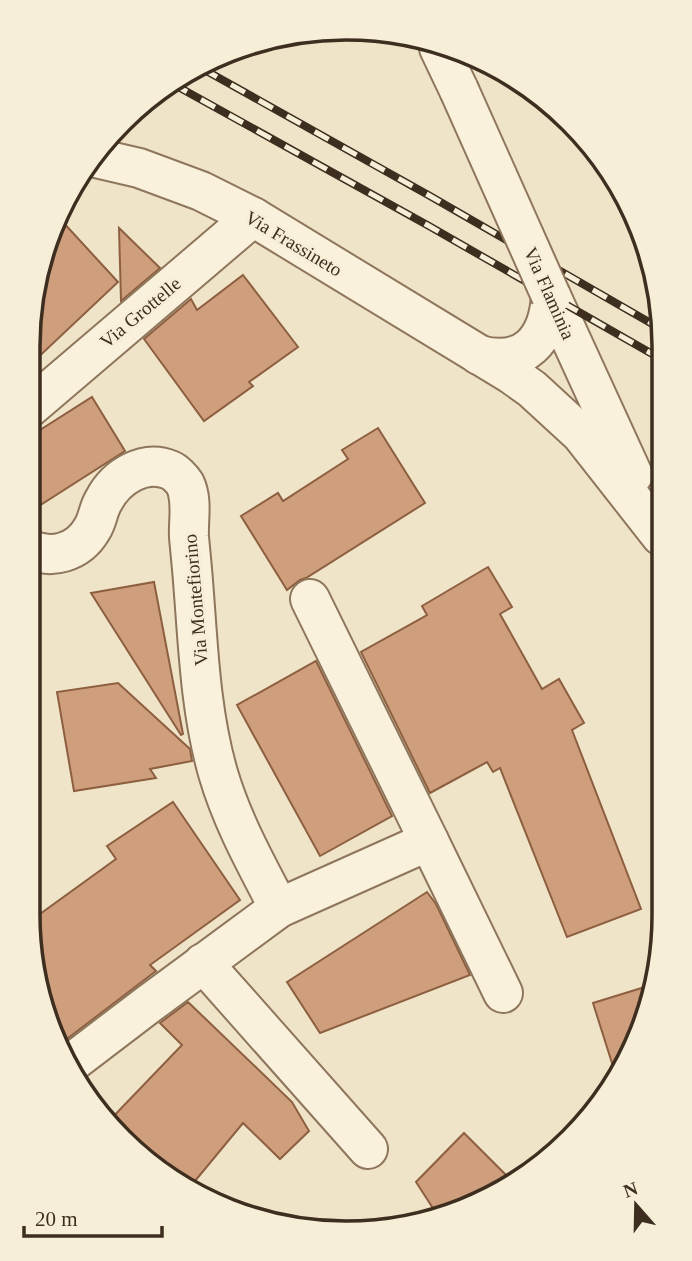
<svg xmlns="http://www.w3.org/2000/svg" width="692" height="1261" font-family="Georgia,serif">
<rect width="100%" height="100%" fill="#f0e4c8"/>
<g fill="#cf9f7d" stroke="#8d5f41" stroke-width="2">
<polygon points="61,220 118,282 29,366 29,326"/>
<polygon points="119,228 160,268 121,301"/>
<polygon points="243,275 298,347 249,382 253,386 204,421 144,339 191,299 197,310"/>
<polygon points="92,397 125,451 28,513 29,437"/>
<polygon points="378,428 425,503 306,578 300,580 287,590 241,516 278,493 283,501 348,459 342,450"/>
<polygon points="488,567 512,607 500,614 542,689 559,679 584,723 572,730 641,909 567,937 500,768 493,772 487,762 430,793 361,652 427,615 422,606"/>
<polygon points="154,582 183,734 181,735 91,593"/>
<polygon points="316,661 392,816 320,856 237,705"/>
<polygon points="118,683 190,749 192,761 150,769 156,778 74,791 57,692"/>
<polygon points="173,802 240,900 150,965 156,971 59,1045 45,1018 29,922 116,859 107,846"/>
<polygon points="427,892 436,904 470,975 320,1033 287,982"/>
<polygon points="648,986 622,1074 617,1079 593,1003"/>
<polygon points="188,1002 292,1102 309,1131 280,1159 243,1123 190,1187 167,1168 163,1173 108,1122 182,1045 160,1023"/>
<polygon points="464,1133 512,1181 468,1209 438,1216 416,1182"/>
</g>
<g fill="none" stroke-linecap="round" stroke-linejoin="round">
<defs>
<g id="minor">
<polyline points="29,408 253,217"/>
<path d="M28,548c23,13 51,4 64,-19 6,-9 6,-20 12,-29 12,-23 40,-41 66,-30 5,2 12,9 15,14 8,16 3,37 4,53 1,10 2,21 3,32 6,68 7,138 26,204 14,48 38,91 61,135"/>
<polyline points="310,599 429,841"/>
<polyline points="203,963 368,1149"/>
<polyline points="70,1064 150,1003 279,908 429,841 503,993"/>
</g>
<g id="tertiary">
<polyline points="439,48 459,90"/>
<polyline points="96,158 139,168 201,191 253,217 511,374 532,389 581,434 661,536"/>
<polyline points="551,296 633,475"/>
<path d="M479,355c46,12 69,-15 72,-59"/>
</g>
</defs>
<use href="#minor" stroke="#8d765c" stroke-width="42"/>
<use href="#tertiary" stroke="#8d765c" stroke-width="42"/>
<use href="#minor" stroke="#faf1dc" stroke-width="38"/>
<use href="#tertiary" stroke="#faf1dc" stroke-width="38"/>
<defs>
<g id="rail">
<polyline points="203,69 430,196 661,329"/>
<polyline points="173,84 429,226 661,359"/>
</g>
</defs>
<use href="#rail" stroke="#3d2e20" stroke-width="8"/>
<use href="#rail" stroke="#f7eed8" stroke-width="5" stroke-dasharray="16" stroke-linecap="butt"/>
<defs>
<polyline id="tertiary-bridge" points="459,90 551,296"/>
</defs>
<use href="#tertiary-bridge" stroke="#8d765c" stroke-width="42" stroke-linecap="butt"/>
<use href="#tertiary-bridge" stroke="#faf1dc" stroke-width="38"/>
</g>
<g text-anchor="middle" stroke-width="6" stroke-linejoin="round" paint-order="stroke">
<g font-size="19" fill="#3d2e20" stroke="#f7eed8">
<text transform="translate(294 243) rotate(31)" y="7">Via Frassineto</text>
<text transform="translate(550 293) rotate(66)" y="7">Via Flaminia</text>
<text transform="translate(140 312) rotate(-40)" y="7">Via Grottelle</text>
<text transform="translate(195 600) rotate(-95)" y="7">Via Montefiorino</text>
</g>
</g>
<path d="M0 0H692V1261H0ZM346 40H346A306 306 0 0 1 652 346V915A306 306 0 0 1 346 1221H346A306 306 0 0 1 40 915V346A306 306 0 0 1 346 40Z" fill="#f7eed8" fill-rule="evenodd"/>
<path fill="none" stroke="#3d2e20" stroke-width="3.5" d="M346 40H346A306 306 0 0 1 652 346V915A306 306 0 0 1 346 1221H346A306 306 0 0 1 40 915V346A306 306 0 0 1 346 40Z"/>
<g transform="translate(636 1205) rotate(340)" stroke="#f7eed8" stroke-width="5" paint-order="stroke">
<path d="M0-5L12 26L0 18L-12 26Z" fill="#3d2e20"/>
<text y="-10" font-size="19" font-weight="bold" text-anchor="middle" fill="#3d2e20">N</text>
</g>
<path d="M24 1226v10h138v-10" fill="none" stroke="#3d2e20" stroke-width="3.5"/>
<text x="35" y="1226" font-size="21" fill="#3d2e20" stroke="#f7eed8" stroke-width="5" paint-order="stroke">20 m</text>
</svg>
